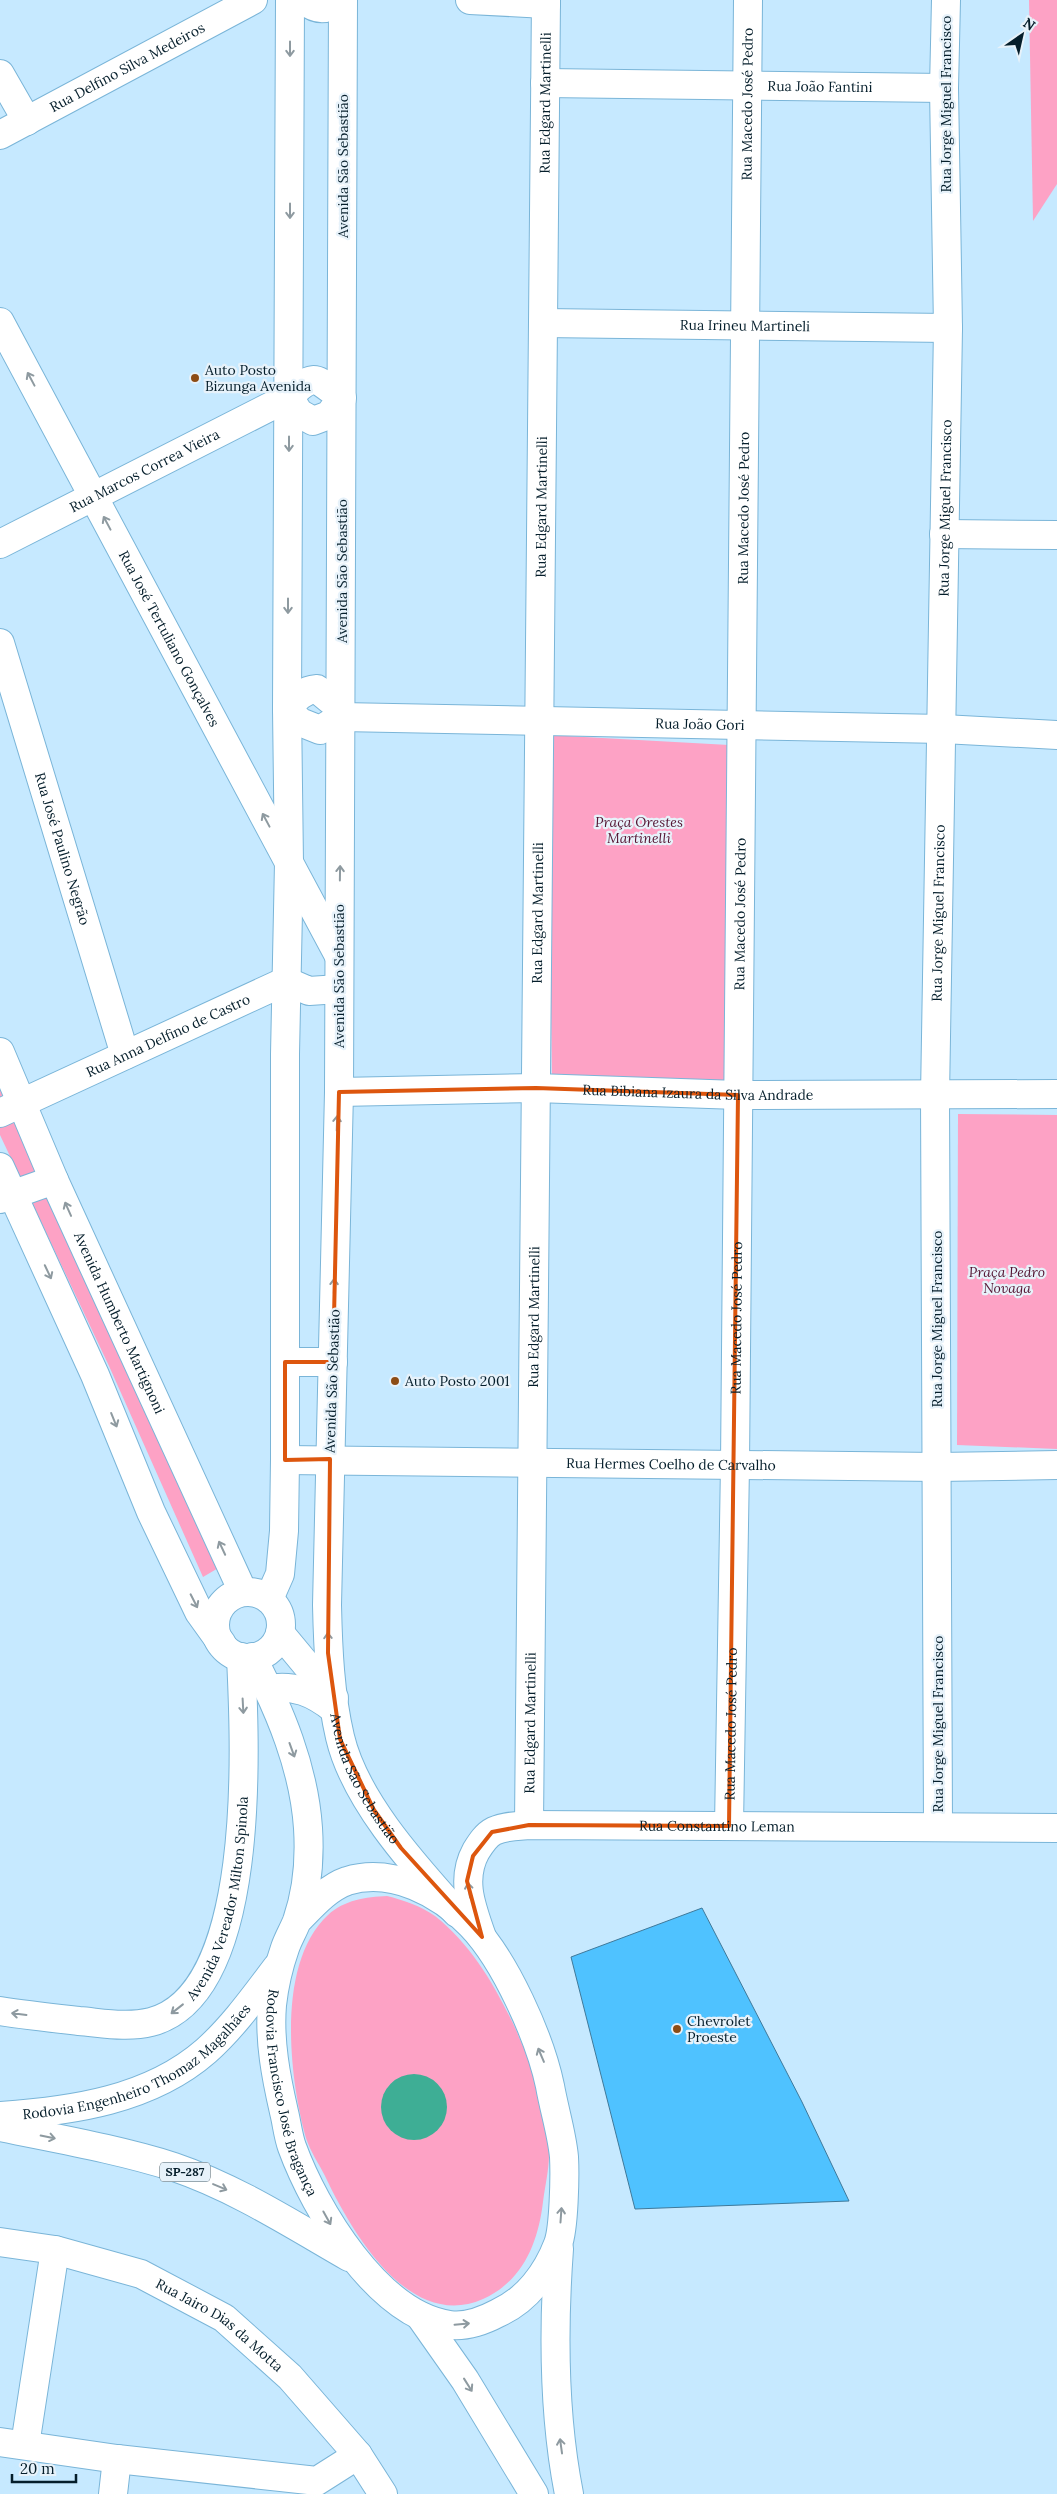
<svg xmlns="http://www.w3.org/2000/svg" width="1057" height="2494" font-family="Lora,serif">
<rect width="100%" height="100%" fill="#c6e9ff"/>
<g fill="#fda2c5">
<polygon points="1029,0 1057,0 1057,184 1033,221"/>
<polygon points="548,735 729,745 727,1085 552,1081"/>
<polygon points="0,1086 220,1567 203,1577 109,1366 0,1135"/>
<polygon points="958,1114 1057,1115 1057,1449 957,1445"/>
<path d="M387,1896c16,4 34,10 48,20 38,30 62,73 82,116 4,11 11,23 14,34 5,15 7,31 10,47 3,13 8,28 8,41 0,16 -4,32 -6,48 -5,41 -20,79 -60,97 -74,33 -132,-68 -158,-123 -6,-12 -15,-25 -19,-38 -17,-61 -30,-175 22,-223 16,-15 38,-18 59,-19z"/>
</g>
<circle fill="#3eae95" cx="414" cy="2107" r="33"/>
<polygon fill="#4fc2ff" stroke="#3f799a" points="702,1908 802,2102 849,2201 635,2209 571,1957"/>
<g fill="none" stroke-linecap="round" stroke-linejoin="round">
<defs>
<g id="minor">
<path d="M303,0c13,10 23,12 34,0"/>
<polyline points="470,0 546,4"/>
<polyline points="0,74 27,121"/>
<path id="s1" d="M545,83l399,5"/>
<path id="s2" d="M0,135l253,-135"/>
<path id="s3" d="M0,322l339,634"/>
<path id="s4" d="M543,323l405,5"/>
<polyline points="944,534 1057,535"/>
<path id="s5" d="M0,544l289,-147c26,-26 26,-19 53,1l-13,17 -16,6 -14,-8 -10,-16"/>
<path id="s6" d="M0,643l125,412"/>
<path d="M317,689l17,14 7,14 -21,13 -20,-8 -13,-13c9,-11 16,-19 30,-20z"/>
<path id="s7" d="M341,717l602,12 114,6"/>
<path id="s8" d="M339,1092l197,-4 202,7 319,-1"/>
<path id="s9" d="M0,1113l286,-132 23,10 30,-2"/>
<polyline points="0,1199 54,1180"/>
<path id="s10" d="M285,1460l653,7 119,-2"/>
<path id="s11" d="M529,1825l17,-1825"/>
<path id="s12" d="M729,1826l6,-361 13,-1465"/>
<path id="s13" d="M938,1827l-3,-731 13,-768 -4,-240 2,-88"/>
<path id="s14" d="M482,1937c-10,-29 -22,-57 -6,-86 5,-8 10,-16 18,-20 11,-5 23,-5 35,-6l528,3"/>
<path id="s15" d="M0,2011c26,4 53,7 79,10 24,2 48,7 72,1 107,-28 94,-279 90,-365"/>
<path id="s16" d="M0,2242l55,8 86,24 83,44 66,59 68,78 25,39"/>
<polyline points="0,2442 117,2459 317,2481 358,2455"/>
<polyline points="25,2445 55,2250"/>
<polyline points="113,2494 117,2459"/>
</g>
<g id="major">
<path id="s17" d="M343,0l-4,1092 -12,513c1,44 3,89 13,132 15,64 75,129 117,176"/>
<path id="s18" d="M0,1052l54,128 189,412"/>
<polyline points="0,1167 95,1375 151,1512 199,1612 222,1644"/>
<polyline points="285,1362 333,1362"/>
<circle cx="248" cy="1625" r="33"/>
<polyline points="269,1599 280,1574 284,1531 285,1460 285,1054 289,863 287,709 290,0"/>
<polyline points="280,1633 334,1698"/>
<path id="s19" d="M252,1657c28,54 52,111 56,171 2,31 -1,64 -11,93 -4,10 -9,18 -12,27 -6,17 -11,39 -13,57 -3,36 4,72 12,107 3,12 4,24 8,35 23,63 86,168 158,178 17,2 33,-4 48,-12 29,-13 49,-40 60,-69 6,-16 7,-68 6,-87 -2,-23 -10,-48 -14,-71 -10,-48 -45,-126 -79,-161 -30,-32 -79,-58 -124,-44 -20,7 -35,25 -50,40"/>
<path d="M268,1689c26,-5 46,4 66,20"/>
<path id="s20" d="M0,2116c72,-5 150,-16 206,-65 27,-24 49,-55 71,-84"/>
<path d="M0,2127c58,12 117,22 174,40 62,21 119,58 175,90"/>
<path d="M559,2249c-6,82 -6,164 10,245"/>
<polyline points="420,2316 465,2380 534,2494"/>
</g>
</defs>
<use href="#minor" stroke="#7ab5d8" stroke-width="30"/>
<use href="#major" stroke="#7ab5d8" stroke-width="30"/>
<use href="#minor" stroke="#fff" stroke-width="28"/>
<use href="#major" stroke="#fff" stroke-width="28"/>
</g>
<defs><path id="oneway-shaft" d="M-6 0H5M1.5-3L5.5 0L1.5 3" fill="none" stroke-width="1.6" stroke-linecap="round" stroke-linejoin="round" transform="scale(1.25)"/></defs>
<g stroke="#8e9aa0">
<use href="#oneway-shaft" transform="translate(290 49) rotate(90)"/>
<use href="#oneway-shaft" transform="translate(290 211) rotate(90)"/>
<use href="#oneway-shaft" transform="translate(31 379) rotate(-118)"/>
<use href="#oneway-shaft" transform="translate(289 444) rotate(90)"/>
<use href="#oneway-shaft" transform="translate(107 523) rotate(-118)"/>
<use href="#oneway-shaft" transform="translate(288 606) rotate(90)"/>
<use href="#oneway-shaft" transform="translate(266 820) rotate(-118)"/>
<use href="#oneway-shaft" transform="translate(340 873) rotate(-89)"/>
<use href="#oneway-shaft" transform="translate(337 1123) rotate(-88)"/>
<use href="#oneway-shaft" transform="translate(68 1209) rotate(-114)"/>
<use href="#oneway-shaft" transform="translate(48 1272) rotate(65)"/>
<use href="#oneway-shaft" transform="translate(334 1286) rotate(-89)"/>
<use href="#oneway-shaft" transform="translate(114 1420) rotate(68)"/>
<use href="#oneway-shaft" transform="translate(222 1548) rotate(-115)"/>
<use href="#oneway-shaft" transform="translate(194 1601) rotate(63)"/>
<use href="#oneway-shaft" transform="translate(328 1640) rotate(-92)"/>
<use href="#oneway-shaft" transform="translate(243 1706) rotate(87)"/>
<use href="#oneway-shaft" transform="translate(292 1750) rotate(70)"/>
<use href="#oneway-shaft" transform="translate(469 1890) rotate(-98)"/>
<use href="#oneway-shaft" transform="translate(177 2009) rotate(142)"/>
<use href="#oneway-shaft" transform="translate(19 2014) rotate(-173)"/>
<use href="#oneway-shaft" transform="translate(541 2055) rotate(-113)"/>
<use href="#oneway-shaft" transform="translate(48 2137) rotate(11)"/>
<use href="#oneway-shaft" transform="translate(220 2187) rotate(23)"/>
<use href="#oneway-shaft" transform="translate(561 2215) rotate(-86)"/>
<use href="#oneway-shaft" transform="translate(327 2218) rotate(61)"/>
<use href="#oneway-shaft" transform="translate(462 2324) rotate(-5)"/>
<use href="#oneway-shaft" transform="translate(468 2385) rotate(58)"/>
<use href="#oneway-shaft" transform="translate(561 2446) rotate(-98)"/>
</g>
<path fill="none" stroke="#dd560e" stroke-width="4" stroke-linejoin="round" d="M536,1088l202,7 -9,731 -200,-1 -37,7 -19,24 -6,25 15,56 -81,-89 -27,-38 -34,-71 -12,-86 2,-194 -45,1v-98h48l6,-270z"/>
<g fill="#8c4c15" stroke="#e7f2fa" stroke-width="2">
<circle cx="195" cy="378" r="5"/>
<circle cx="395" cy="1381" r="5"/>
<circle cx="677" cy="2029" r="5"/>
</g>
<g text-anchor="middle" stroke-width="4.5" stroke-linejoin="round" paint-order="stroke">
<rect fill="#e7f2fa" stroke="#495e69" stroke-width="1" x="160" y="2162.5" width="50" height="19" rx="4"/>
<g font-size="12" font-weight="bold" fill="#051e2b">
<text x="185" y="2176">SP-287</text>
</g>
<g font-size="14" fill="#051e2b" stroke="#e7f2fa">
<text dy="5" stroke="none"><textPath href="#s2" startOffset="144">Rua Delfino Silva Medeiros</textPath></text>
<text dy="5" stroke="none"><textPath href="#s1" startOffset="275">Rua João Fantini</textPath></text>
<text dy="5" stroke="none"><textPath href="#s11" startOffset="1722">Rua Edgard Martinelli</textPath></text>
<text dy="5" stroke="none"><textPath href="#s12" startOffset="1722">Rua Macedo José Pedro</textPath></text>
<text transform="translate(946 104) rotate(-90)" y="5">Rua Jorge Miguel Francisco</text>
<text transform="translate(343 166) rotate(-90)" y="5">Avenida São Sebastião</text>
<text dy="5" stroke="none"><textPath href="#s4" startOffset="202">Rua Irineu Martineli</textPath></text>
<text dy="5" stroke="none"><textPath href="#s5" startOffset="162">Rua Marcos Correa Vieira</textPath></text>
<text dy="5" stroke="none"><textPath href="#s11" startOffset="1318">Rua Edgard Martinelli</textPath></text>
<text dy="5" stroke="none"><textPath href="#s12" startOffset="1318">Rua Macedo José Pedro</textPath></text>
<text dy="5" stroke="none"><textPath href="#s13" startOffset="1319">Rua Jorge Miguel Francisco</textPath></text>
<text transform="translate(342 571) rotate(-90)" y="5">Avenida São Sebastião</text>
<text dy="5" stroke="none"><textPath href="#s3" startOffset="359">Rua José Tertuliano Gonçalves</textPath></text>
<text dy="5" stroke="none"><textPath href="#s7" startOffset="359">Rua João Gori</textPath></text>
<text dy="5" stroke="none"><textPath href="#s6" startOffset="215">Rua José Paulino Negrão</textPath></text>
<text dy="5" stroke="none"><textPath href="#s11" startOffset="912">Rua Edgard Martinelli</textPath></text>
<text dy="5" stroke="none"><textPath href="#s12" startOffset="912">Rua Macedo José Pedro</textPath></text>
<text dy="5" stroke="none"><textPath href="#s13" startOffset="914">Rua Jorge Miguel Francisco</textPath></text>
<text transform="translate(339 976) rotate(-90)" y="5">Avenida São Sebastião</text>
<text dy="5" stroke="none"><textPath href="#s9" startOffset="185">Rua Anna Delfino de Castro</textPath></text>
<text dy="5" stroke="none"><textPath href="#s8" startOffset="359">Rua Bibiana Izaura da Silva Andrade</textPath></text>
<text dy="5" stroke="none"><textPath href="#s11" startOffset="508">Rua Edgard Martinelli</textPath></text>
<text dy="5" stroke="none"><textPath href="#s12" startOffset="508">Rua Macedo José Pedro</textPath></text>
<text transform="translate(937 1319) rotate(-90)" y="5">Rua Jorge Miguel Francisco</text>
<text dy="5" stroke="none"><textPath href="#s18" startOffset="296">Avenida Humberto Martignoni</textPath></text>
<text transform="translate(332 1381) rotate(-88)" y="5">Avenida São Sebastião</text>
<text dy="5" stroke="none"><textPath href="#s10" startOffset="386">Rua Hermes Coelho de Carvalho</textPath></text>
<text dy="5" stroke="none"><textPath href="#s11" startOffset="102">Rua Edgard Martinelli</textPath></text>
<text dy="5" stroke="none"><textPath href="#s12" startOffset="102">Rua Macedo José Pedro</textPath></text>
<text transform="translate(938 1724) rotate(-90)" y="5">Rua Jorge Miguel Francisco</text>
<text dy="5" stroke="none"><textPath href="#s17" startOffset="1786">Avenida São Sebastião</textPath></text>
<text dy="5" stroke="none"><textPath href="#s14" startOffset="340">Rua Constantino Leman</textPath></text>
<text dy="5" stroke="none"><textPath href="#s15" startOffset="304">Avenida Vereador Milton Spinola</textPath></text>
<text dy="5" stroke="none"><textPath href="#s20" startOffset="152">Rodovia Engenheiro Thomaz Magalhães</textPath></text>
<text dy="5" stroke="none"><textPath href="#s19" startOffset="454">Rodovia Francisco José Bragança</textPath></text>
<text dy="5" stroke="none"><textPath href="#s16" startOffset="239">Rua Jairo Dias da Motta</textPath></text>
</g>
<g font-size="14" fill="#051e2b" stroke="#e7f2fa" text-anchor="start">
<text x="205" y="375">Auto Posto<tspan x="205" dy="16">Bizunga Avenida</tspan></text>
<text x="405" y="1386">Auto Posto 2001</text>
<text x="687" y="2026">Chevrolet<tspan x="687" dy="16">Proeste</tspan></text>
</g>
<g font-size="14" font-style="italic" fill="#541432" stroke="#e7f2fa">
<text x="639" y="827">Praça Orestes<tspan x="639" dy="16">Martinelli</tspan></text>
<text x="1007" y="1277">Praça Pedro<tspan x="1007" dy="16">Novaga</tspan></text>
</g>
</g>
<g transform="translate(1022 35) rotate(34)" stroke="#e7f2fa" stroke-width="4" paint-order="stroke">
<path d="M0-4L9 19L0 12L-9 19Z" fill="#051e2b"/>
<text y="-8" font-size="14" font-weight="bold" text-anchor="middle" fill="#051e2b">N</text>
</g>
<path d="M12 2474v8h64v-8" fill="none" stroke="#051e2b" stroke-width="2.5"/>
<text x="20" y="2474" font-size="15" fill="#051e2b" stroke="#e7f2fa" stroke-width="4" paint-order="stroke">20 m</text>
</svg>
